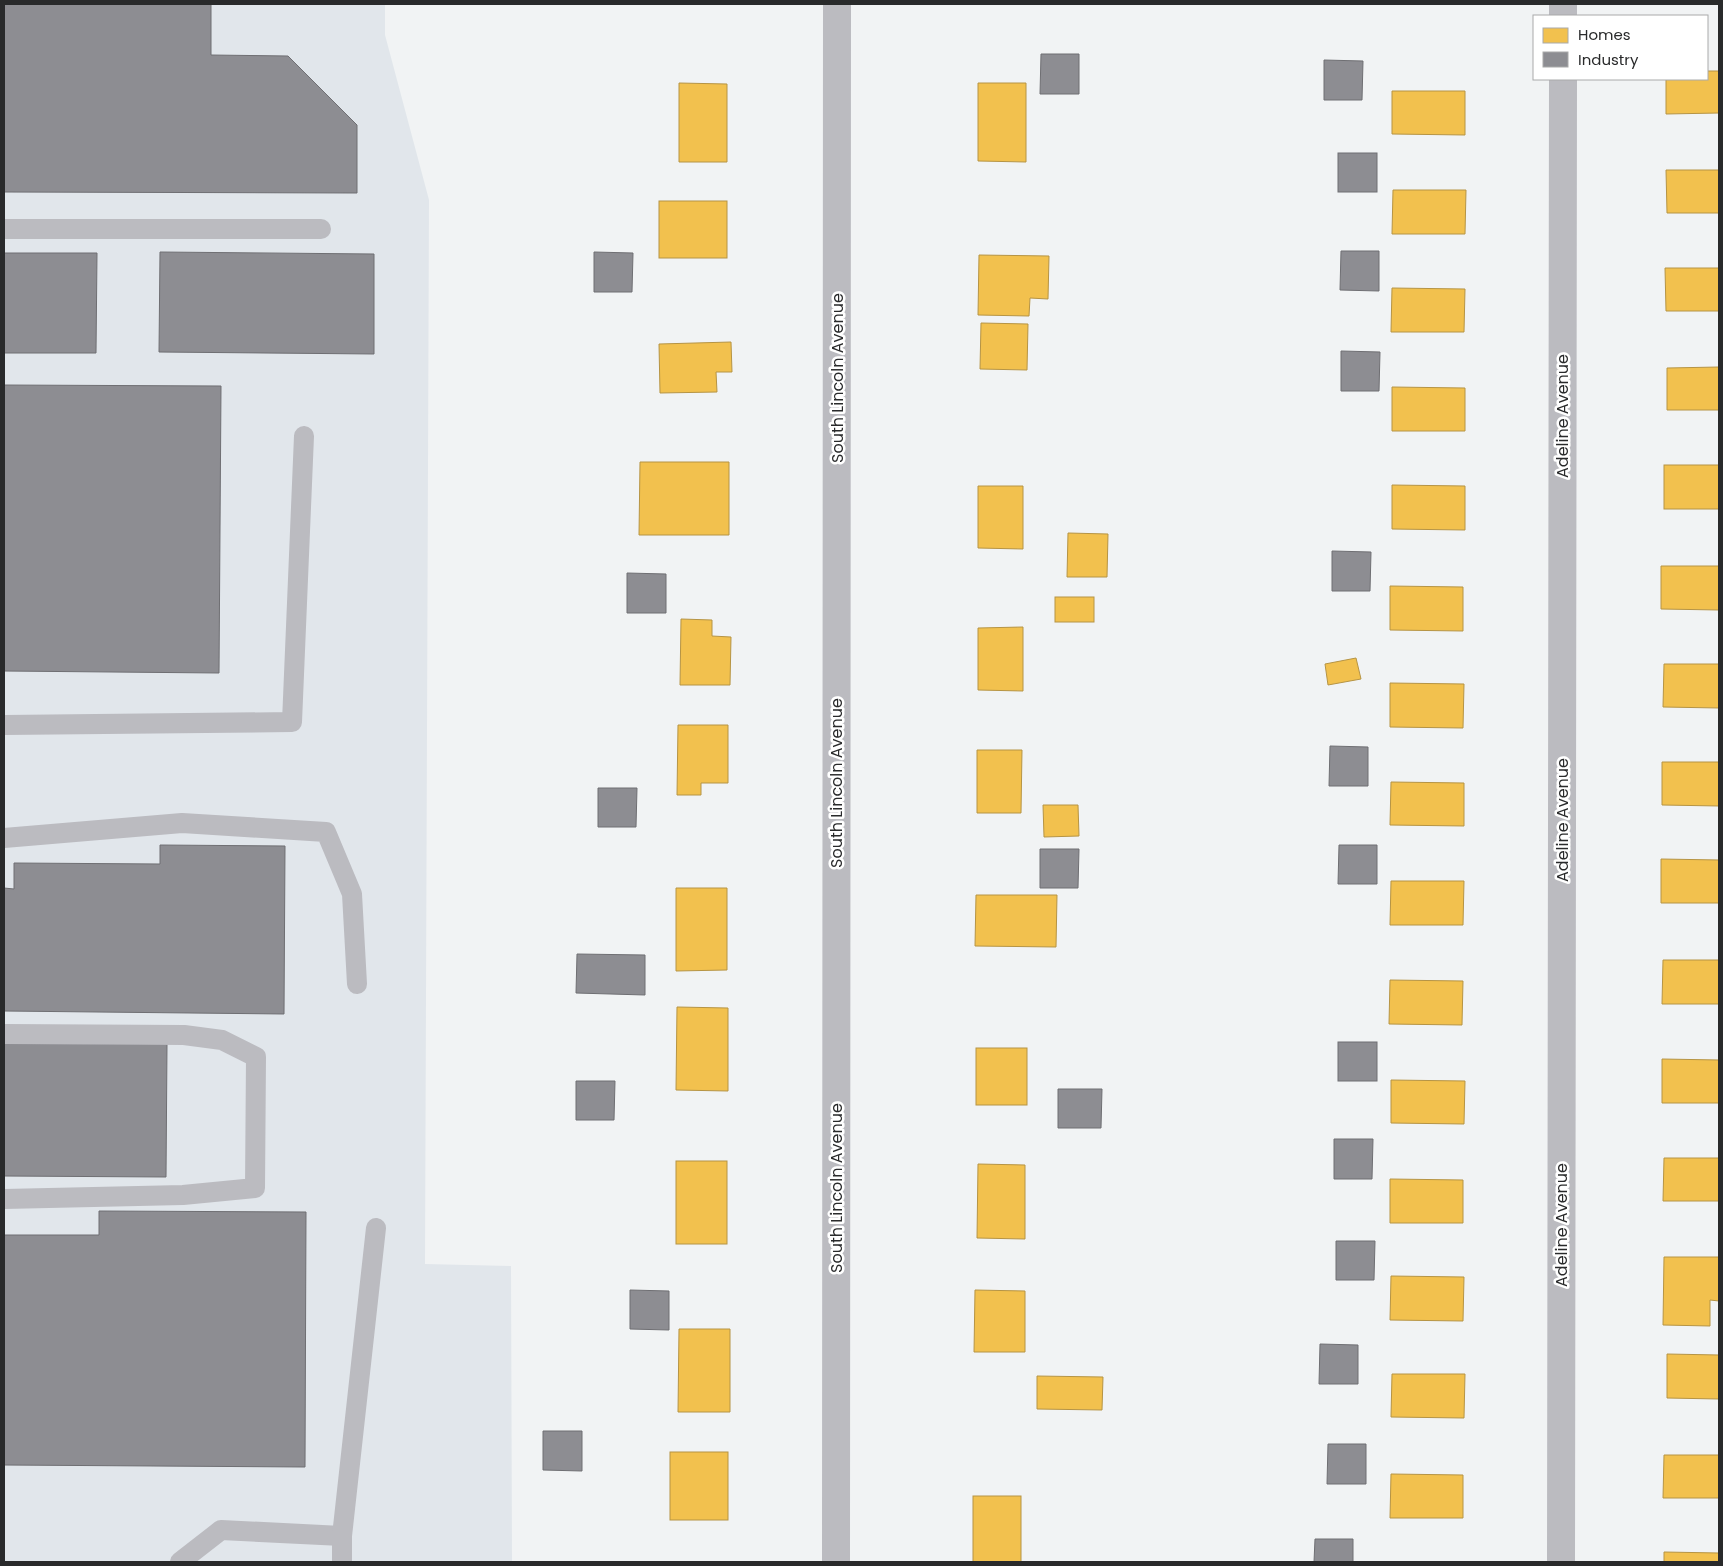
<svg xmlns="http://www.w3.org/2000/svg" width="1723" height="1566" font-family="Poppins,sans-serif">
<rect width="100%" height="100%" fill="#f1f3f4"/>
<polygon fill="#e1e6eb" points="4,4 385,4 385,35 429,200 425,1264 511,1266 512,1562 4,1562"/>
<g fill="#f2c14e" stroke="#b69444">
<polygon points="1707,71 1719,71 1719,113 1666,114 1666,79 1707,79"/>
<polygon points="679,83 727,84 727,162 679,162"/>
<polygon points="978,83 1026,83 1026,162 978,161"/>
<polygon points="1392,91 1465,91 1465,135 1392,134"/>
<polygon points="1666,170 1719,170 1719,213 1667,213"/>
<polygon points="1393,190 1466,190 1465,234 1392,234"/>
<rect x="659" y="201" width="68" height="57"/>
<polygon points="979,255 1049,256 1048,299 1030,298 1029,316 978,315"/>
<polygon points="1665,268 1719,268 1719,311 1666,311"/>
<polygon points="1392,288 1465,289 1464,332 1391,332"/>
<polygon points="981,323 1028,324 1027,370 980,369"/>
<polygon points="731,342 732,372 716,372 717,392 660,393 659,344"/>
<polygon points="1719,367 1719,410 1667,410 1667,368"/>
<polygon points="1392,387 1465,388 1465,431 1392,431"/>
<polygon points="640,462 729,462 729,535 639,535"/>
<rect x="1664" y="465" width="55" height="44"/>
<polygon points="1392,485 1465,486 1465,530 1392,529"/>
<polygon points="978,486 1023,486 1023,549 978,548"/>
<polygon points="1068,533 1108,534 1107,577 1067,577"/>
<polygon points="1661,566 1719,566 1719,610 1661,609"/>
<polygon points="1390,586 1463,587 1463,631 1390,630"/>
<rect x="1055" y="597" width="39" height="25"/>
<polygon points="681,619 712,620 712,636 731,637 730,685 680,685"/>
<polygon points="1023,627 1023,691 978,690 978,628"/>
<polygon points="1356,658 1361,679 1328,685 1325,664"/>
<polygon points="1664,664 1719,664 1719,708 1663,707"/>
<polygon points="1390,683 1464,684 1463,728 1390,727"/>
<polygon points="678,725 728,725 728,783 701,783 701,795 677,795"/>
<polygon points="977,750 1022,750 1021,813 977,813"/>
<polygon points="1662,762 1719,762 1719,806 1662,805"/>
<polygon points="1391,782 1464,783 1464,826 1390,825"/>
<polygon points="1043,805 1078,805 1079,836 1044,837"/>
<polygon points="1661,859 1719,860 1719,903 1661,903"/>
<polygon points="1391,881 1464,881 1463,925 1390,925"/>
<polygon points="676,888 727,888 727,970 676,971"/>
<polygon points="976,895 1057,895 1056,947 975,946"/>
<polygon points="1663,960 1719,960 1719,1004 1662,1004"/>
<polygon points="1390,980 1463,981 1462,1025 1389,1024"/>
<polygon points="677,1007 728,1008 728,1091 676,1090"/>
<rect x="976" y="1048" width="51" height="57"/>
<polygon points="1662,1059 1719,1060 1719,1103 1662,1103"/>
<polygon points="1391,1080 1465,1081 1464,1124 1391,1123"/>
<polygon points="1664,1158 1719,1158 1719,1201 1663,1201"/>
<rect x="676" y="1161" width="51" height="83"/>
<polygon points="978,1164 1025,1165 1025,1239 977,1238"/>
<polygon points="1390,1179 1463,1180 1463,1223 1390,1223"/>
<polygon points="1664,1257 1719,1257 1719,1301 1710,1300 1710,1326 1663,1325"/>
<polygon points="1391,1276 1464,1277 1463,1321 1390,1320"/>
<polygon points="975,1290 1025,1291 1025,1352 974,1352"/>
<polygon points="679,1329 730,1329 730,1412 678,1412"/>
<polygon points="1667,1354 1719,1355 1719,1399 1667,1398"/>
<polygon points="1392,1374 1465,1374 1464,1418 1391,1417"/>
<polygon points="1037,1376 1103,1377 1102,1410 1037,1409"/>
<rect x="670" y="1452" width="58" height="68"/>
<polygon points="1664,1455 1719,1455 1719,1498 1663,1498"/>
<polygon points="1391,1474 1463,1475 1463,1518 1390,1518"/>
<rect x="973" y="1496" width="48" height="66"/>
<polygon points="1664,1552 1719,1553 1719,1562 1664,1562"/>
</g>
<g fill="#8d8d92" stroke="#6f6f73">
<polygon points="4,4 211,4 211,55 288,56 357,125 357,193 4,192"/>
<polygon points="1041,54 1079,54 1079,94 1040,94"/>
<polygon points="1324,60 1363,61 1362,100 1324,100"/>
<rect x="1338" y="153" width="39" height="39"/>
<polygon points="1341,251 1379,251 1379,291 1340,290"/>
<polygon points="160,252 374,254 374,354 159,352"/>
<polygon points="594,252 633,253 632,292 594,292"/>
<polygon points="4,253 97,253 96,353 4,353"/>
<polygon points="1341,351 1380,352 1379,391 1341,391"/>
<polygon points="4,385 221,386 219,673 4,671"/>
<polygon points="1332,551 1371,552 1370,591 1332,591"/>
<polygon points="627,573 666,574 666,613 627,613"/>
<polygon points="1330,746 1368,747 1368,786 1329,786"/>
<polygon points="598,788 637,788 636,827 598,827"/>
<polygon points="160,845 285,846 284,1014 4,1011 4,888 14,889 14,863 160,864"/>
<polygon points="1339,845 1377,845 1377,884 1338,884"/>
<polygon points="1040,849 1079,849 1078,888 1040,888"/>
<polygon points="577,954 645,955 645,995 576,993"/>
<rect x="1338" y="1042" width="39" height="39"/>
<polygon points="4,1043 167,1044 166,1177 4,1176"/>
<polygon points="576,1081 615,1081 614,1120 576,1120"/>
<polygon points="1058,1089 1102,1089 1101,1128 1058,1128"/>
<polygon points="1334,1139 1373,1139 1372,1179 1334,1179"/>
<polygon points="99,1211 306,1212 305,1467 4,1465 4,1235 99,1235"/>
<polygon points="1336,1241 1375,1241 1374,1280 1336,1280"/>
<polygon points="630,1290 669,1291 669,1330 630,1329"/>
<polygon points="1320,1344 1358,1345 1358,1384 1319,1384"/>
<polygon points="543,1431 582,1431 582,1471 543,1470"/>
<polygon points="1328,1444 1366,1444 1366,1484 1327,1484"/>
<polygon points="1315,1539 1353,1539 1353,1562 1314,1562"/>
</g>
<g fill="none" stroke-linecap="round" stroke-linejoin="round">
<g stroke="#bbbbc0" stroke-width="20">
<polyline points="4,229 321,229"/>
<polyline points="4,725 292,722 304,436"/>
<polyline points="4,838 182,823 326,832 352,894 357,984"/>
<polyline points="4,1034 184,1035 222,1040 256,1057 255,1188 183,1195 4,1199"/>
<polyline points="180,1562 221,1530 342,1536"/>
<polyline points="342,1562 342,1536 376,1228"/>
</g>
<g stroke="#bbbbc0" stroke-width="28">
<polyline points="1563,16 1563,4"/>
<polyline points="836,1562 837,4"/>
<polyline points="1561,1562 1563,79"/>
</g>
</g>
<g text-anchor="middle" stroke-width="5" stroke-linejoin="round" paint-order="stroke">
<g font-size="16" fill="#292a2b" stroke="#fff">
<text transform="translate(837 378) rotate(-90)" y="6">South Lincoln Avenue</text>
<text transform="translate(1562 416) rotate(-90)" y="6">Adeline Avenue</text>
<text transform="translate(836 783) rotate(-90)" y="6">South Lincoln Avenue</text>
<text transform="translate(1562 820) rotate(-90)" y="6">Adeline Avenue</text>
<text transform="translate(836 1188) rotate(-90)" y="6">South Lincoln Avenue</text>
<text transform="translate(1561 1225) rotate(-90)" y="6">Adeline Avenue</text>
</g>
</g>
<rect width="1723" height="1566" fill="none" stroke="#292a2b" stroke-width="10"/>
<rect x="1533" y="15" width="175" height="65" fill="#ffffff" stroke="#a9aaaa"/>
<rect x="1543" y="28" width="25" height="15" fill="#f2c14e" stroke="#a9aaaa"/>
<text x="1578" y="40" font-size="15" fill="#292a2b">Homes</text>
<rect x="1543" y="52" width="25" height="15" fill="#8d8d92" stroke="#a9aaaa"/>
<text x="1578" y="65" font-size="15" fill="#292a2b">Industry</text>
</svg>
